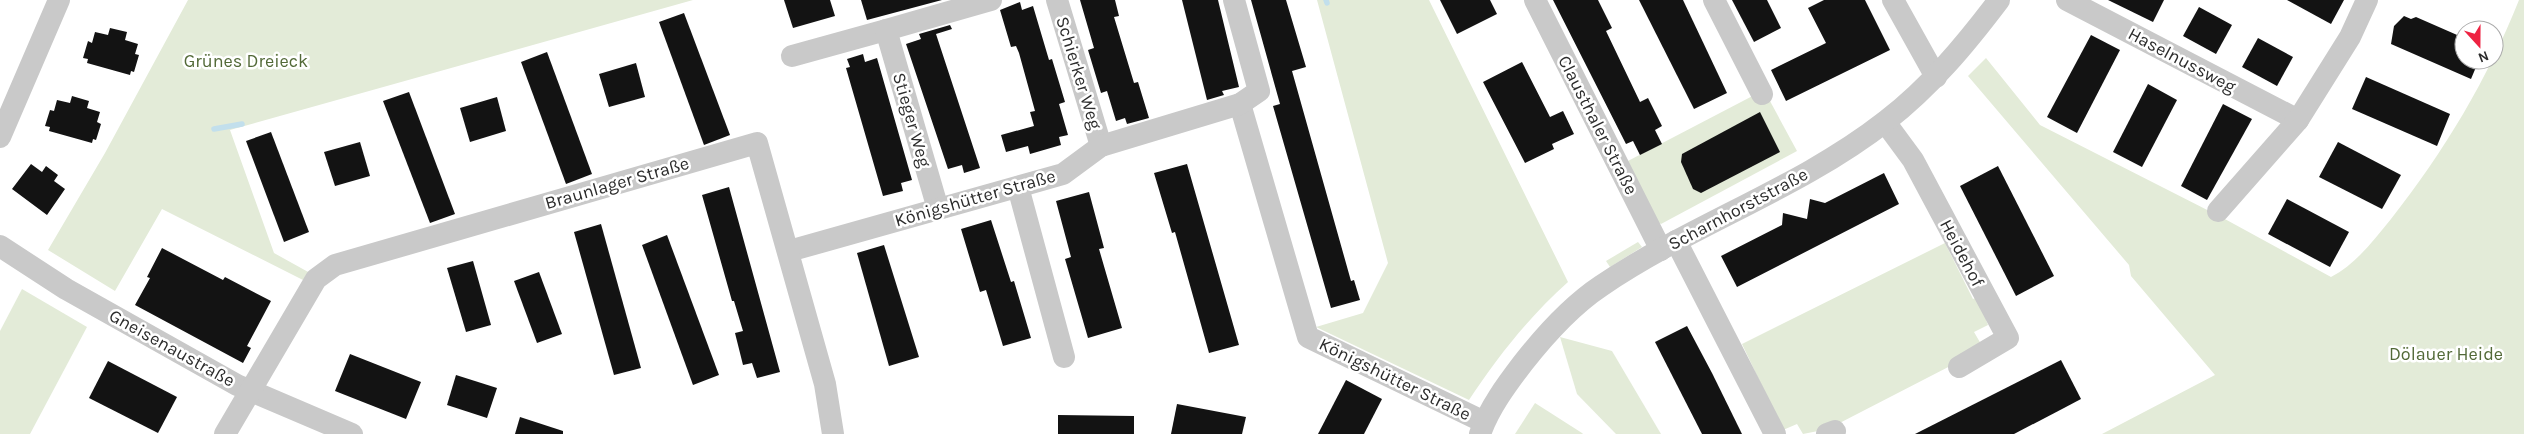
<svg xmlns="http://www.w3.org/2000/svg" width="2524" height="434" font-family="Karla,sans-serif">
<rect width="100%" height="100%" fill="#fff"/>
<g fill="#e3ebd8">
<polygon points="188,0 693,0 230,130 274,253 310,273 303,280 162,209 115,291 48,250 105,153"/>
<path d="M1317,0h112l139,282c-39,35 -70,74 -99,118l-153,-73 47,-14 25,-50z"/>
<path d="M2519,0h5v434h-422l113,-59 -84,-99 -2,-11 -161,-189 18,-18 54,67 183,93 108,59c25,-13 42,-36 60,-58 53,-67 97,-141 128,-219z"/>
<polygon points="1764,90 1797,151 1661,224 1658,222 1626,162"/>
<polygon points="1638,242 1642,247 1610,267 1606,261"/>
<polygon points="1945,243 1973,299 1978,297 1988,325 1974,332 1981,344 1958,362 1828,429 1803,434 1797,424 1783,430 1742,344"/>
<polygon points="22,289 87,327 30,434 0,434 0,331"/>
<polygon points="1560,337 1612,351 1661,434 1616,434 1577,394"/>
<polygon points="1535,403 1582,433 1583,434 1515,434"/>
</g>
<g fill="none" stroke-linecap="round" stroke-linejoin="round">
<g stroke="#c2dfec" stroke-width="5.5">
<polyline points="1326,0 1327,3"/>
<polyline points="214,129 242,124"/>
</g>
</g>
<g fill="#131313">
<polygon points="784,0 830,0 835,16 793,28"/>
<polygon points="861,0 942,0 867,20"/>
<polygon points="1080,0 1115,0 1119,16 1114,17 1134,83 1138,82 1149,118 1127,124 1125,118 1116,121 1107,91 1101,93 1088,50 1094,48"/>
<polygon points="1182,0 1218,0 1239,87 1222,91 1224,95 1207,100"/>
<polygon points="1251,0 1286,0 1306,67 1292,71 1351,281 1354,280 1360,300 1331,308 1273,106 1280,104"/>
<polygon points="1440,0 1490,0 1497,14 1457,34"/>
<polygon points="1553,0 1598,0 1612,28 1606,31 1640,102 1648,98 1662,126 1655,130 1662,144 1640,155 1633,141 1626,144"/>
<polygon points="1639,0 1683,0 1727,93 1694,109"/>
<polygon points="1732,0 1767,0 1781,28 1754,42"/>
<polygon points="1824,0 1865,0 1890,50 1786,101 1771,70 1826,43 1808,8"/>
<polygon points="2108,0 2164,0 2153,22"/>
<polygon points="2287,0 2344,0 2331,24"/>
<polygon points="1020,2 1022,10 1033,6 1049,60 1052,59 1065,102 1059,104 1068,135 1059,137 1061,145 1030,154 1028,146 1006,152 1001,135 1034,126 1030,112 1035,111 1019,53 1016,46 1011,47 1000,10"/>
<polygon points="2199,7 2232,25 2216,54 2183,36"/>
<polygon points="684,13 730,135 704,145 659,22"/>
<polygon points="2404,16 2411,19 2416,17 2464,38 2464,60 2479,60 2471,79 2391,44 2394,26"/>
<polygon points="950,25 952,29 936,34 980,168 964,173 962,165 948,169 906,44 921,39 919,34"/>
<polygon points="110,28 127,32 125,40 138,44 135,54 139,55 134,72 131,71 130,75 87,63 88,59 83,58 88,41 92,43 95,32 108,35"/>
<polygon points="2091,35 2120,50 2077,133 2047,117"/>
<polygon points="2258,38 2293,57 2277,86 2242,67"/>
<polygon points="547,52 592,174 566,184 521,62"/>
<polygon points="863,54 865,62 877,58 912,180 901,183 903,191 883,196 846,68 850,67 847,59"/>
<polygon points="1522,62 1550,117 1563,111 1574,134 1552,144 1554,149 1525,163 1483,82"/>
<polygon points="636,63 645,97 609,107 599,74"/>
<polygon points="2366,77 2450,114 2437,146 2352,109"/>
<polygon points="2148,84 2177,100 2142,167 2113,152"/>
<polygon points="409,92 455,214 430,223 383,101"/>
<polygon points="72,96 89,101 87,108 100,112 97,122 101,124 96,140 93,139 92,143 49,131 50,127 45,126 50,110 54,111 57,100 70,103"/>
<polygon points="497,97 506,131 470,142 460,108"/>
<polygon points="2223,104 2252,119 2207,200 2181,186"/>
<polygon points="1760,112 1780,152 1701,193 1693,189 1681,162 1682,154"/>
<polygon points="271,132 309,232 284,242 246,141"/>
<polygon points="360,142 370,176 335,186 324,152"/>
<polygon points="2338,142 2401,175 2382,209 2319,177"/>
<polygon points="31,164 42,172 46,166 58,175 54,181 65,189 47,215 12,189"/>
<polygon points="1187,164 1239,345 1209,353 1175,232 1172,233 1154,173"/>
<polygon points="1998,166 2054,276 2016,296 1960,186"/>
<polygon points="1884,173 1899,204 1737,287 1721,256 1782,225 1783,213 1807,219 1810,199 1825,203"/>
<polygon points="729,187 780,372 757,378 752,363 743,365 735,333 743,331 734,301 732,301 702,195"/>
<polygon points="1089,192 1104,248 1099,249 1122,328 1088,338 1065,259 1071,257 1056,201"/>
<polygon points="2287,199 2349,232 2330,267 2268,234"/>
<polygon points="991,220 1011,282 1014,281 1031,338 1003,346 986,290 980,292 961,229"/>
<polygon points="601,224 641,368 614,375 574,232"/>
<polygon points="667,235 719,375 693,385 642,245"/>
<polygon points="884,245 919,357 889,366 857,253"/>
<polygon points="162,248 223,280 225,277 271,301 247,346 251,348 243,363 135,305 150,278 147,277"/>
<polygon points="473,261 491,325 466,332 447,268"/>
<polygon points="539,272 562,334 537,343 514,281"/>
<polygon points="1687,326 1712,373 1742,434 1702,434 1655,342"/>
<polygon points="350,354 421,382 406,419 335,391"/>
<polygon points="2061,360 2081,399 2064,408 2014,434 1915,434"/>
<polygon points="108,361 177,397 158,433 89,398"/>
<polygon points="456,375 497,388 487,418 447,405"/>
<polygon points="1346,380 1382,399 1364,434 1318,434"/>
<polygon points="1177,404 1246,417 1242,434 1171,434"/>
<polygon points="1058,415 1134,416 1134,434 1058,434"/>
<polygon points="520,417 563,431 563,434 515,434"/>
</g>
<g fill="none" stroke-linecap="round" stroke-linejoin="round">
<g stroke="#c9c9c9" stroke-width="22">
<polyline points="1057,0 1101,146"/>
<polyline points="1535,0 1661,250"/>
<polyline points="1714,0 1762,94"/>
<polyline points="1893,0 1936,77"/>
<polyline points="2067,0 2298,120"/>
<polyline points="792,56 886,30"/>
<polyline points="1240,104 1308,337 1484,422"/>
<polyline points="1885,122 1913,160 2008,338 1959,367"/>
<polyline points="0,137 59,0"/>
<polyline points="1018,187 1064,357"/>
<polyline points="938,209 886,30 991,0"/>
<polyline points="2218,211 2298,120 2350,37 2367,0"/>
<polyline points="1676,241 1775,434"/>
<polyline points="0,246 66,289 237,385 352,434"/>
<polyline points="789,251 1063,174 1101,146 1240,104 1259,91 1234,0"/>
<polyline points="225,434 316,279 335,265 757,143 825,384 833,434"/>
<path d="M1480,434c9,-26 27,-50 43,-71 22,-28 48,-57 78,-77 91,-62 198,-97 285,-165 44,-34 79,-76 113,-121"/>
<polyline points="1827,434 1835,431"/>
</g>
</g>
<g text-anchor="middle" stroke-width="5" stroke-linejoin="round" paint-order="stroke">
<g font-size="18" fill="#2c2c2c" stroke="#fff">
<text transform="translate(2182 60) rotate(28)" y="6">Haselnussweg</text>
<text transform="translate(1079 73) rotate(73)" y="6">Schierker Weg</text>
<text transform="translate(912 120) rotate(74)" y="6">Stieger Weg</text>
<text transform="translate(1598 125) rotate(63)" y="6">Clausthaler Straße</text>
<text transform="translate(617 183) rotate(-16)" y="6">Braunlager Straße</text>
<text transform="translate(975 198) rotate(-16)" y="6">Königshütter Straße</text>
<text transform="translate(1738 209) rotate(-28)" y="6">Scharnhorststraße</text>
<text transform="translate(1962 253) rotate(62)" y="6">Heidehof</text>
<text transform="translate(172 348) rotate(29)" y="6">Gneisenaustraße</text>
<text transform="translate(1395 379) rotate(26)" y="6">Königshütter Straße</text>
</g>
<g font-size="18" fill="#526937" stroke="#fff">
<text x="246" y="67">Grünes Dreieck</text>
<text x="2446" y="360">Dölauer Heide</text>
</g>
</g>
<g transform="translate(2479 45) rotate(159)"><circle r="24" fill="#ffffff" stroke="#ababab"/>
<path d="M0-4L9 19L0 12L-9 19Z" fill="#ee2342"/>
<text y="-8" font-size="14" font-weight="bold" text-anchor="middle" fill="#2c2c2c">N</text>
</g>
</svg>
